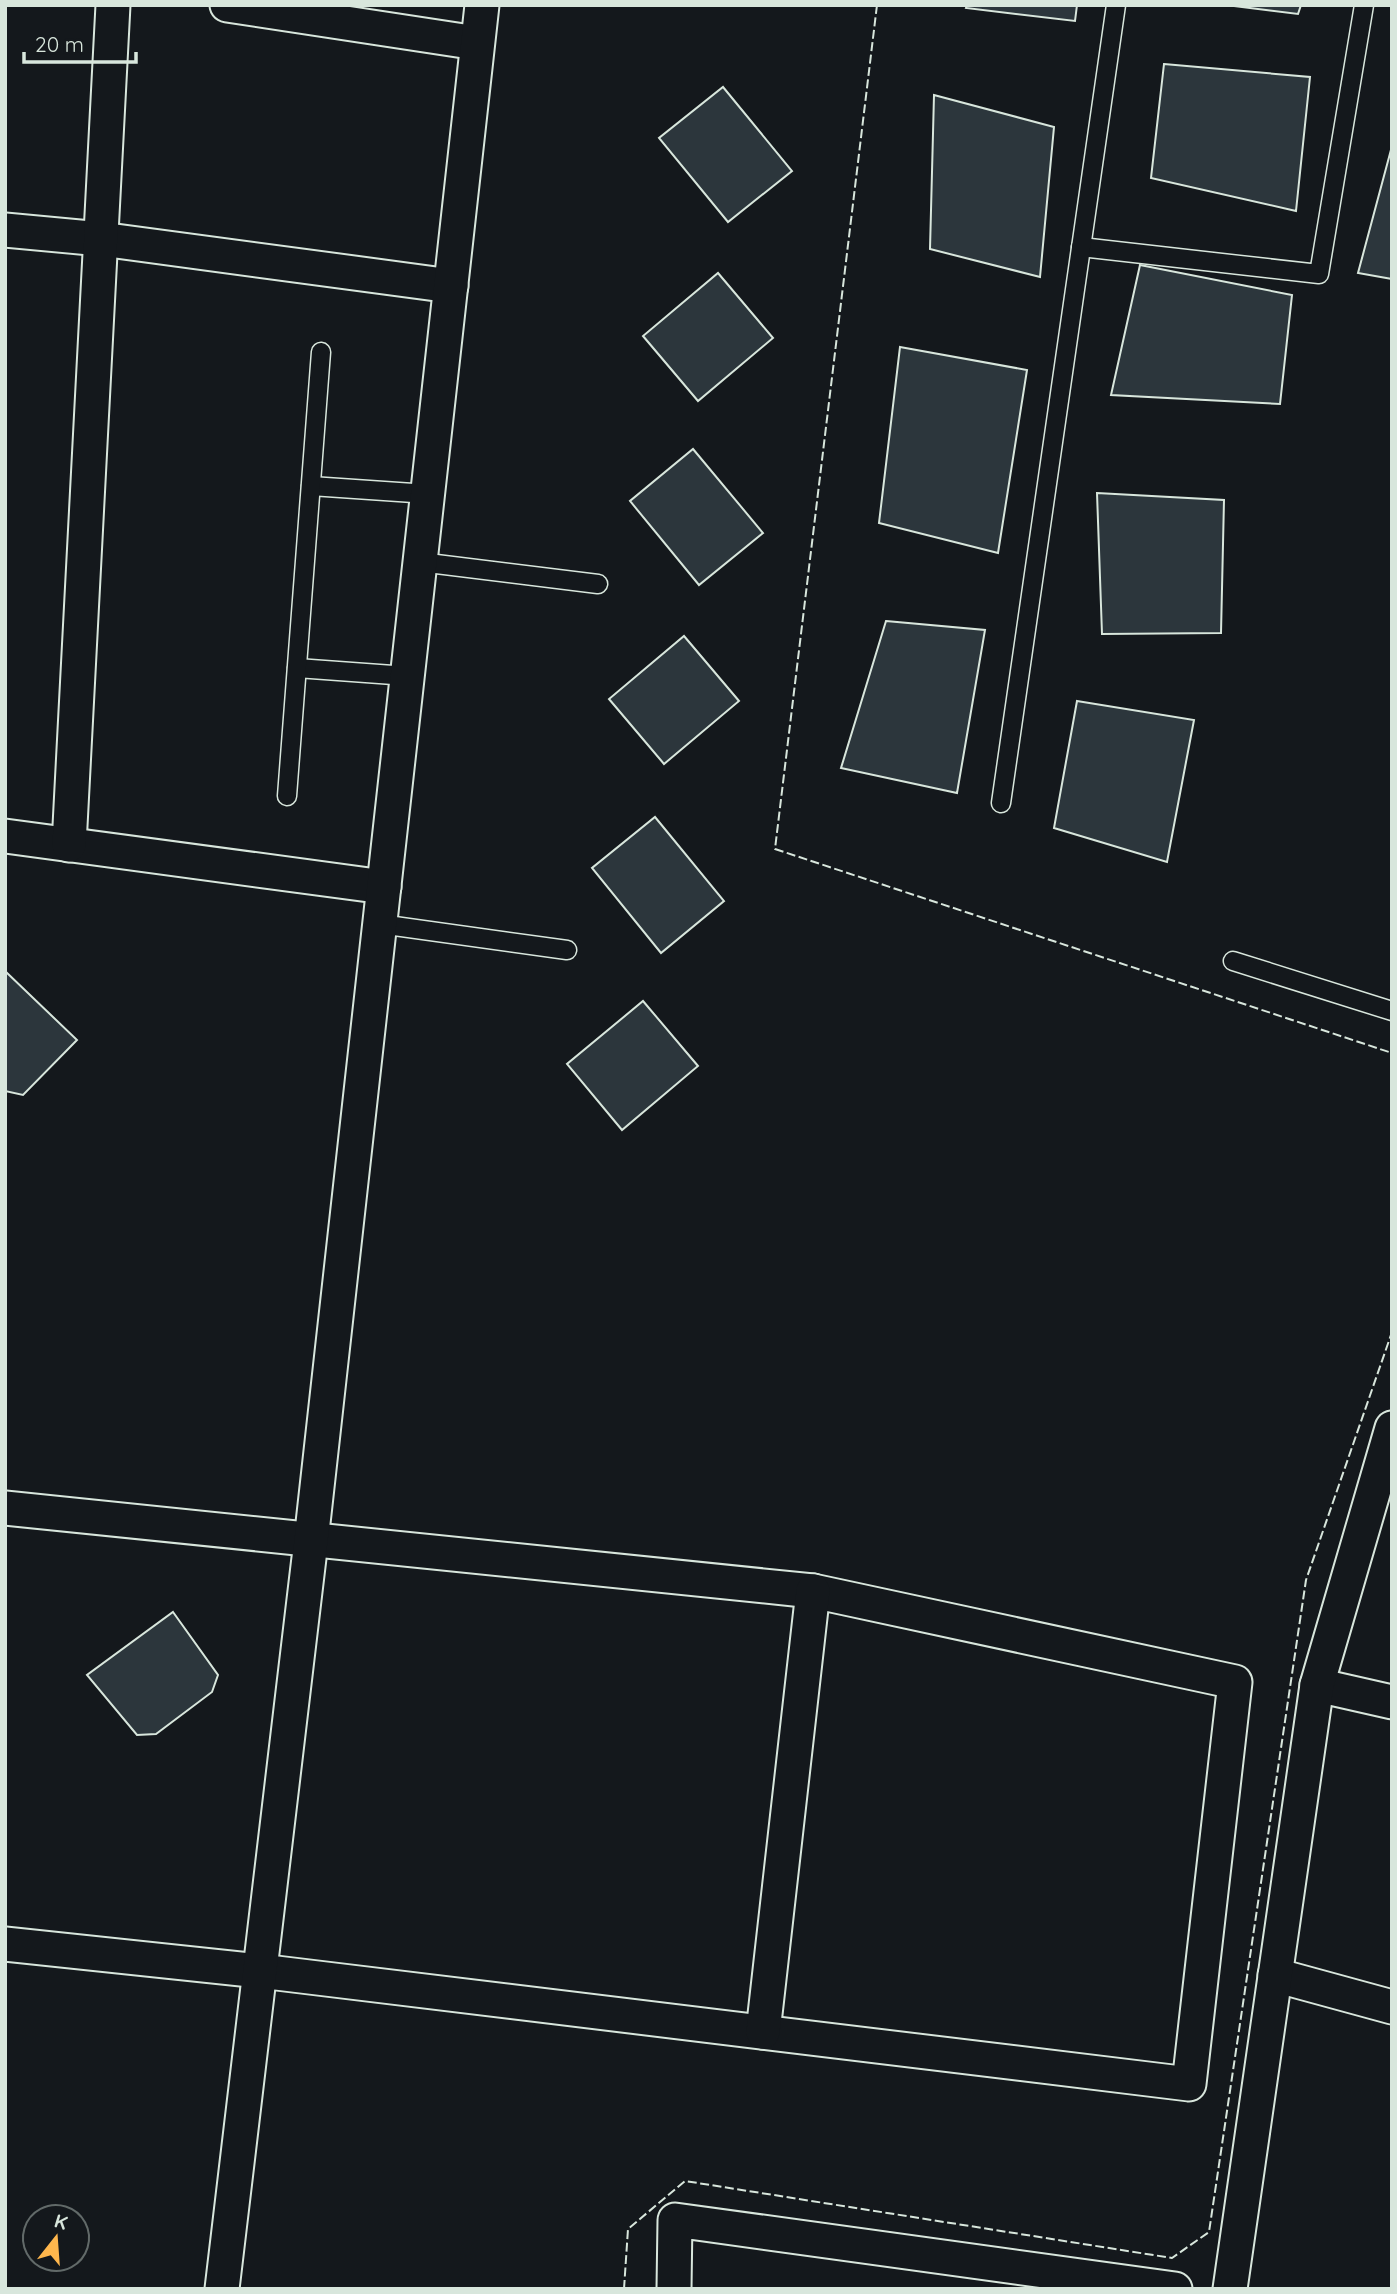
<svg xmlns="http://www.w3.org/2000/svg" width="1397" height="2294" font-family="Quicksand,sans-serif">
<rect width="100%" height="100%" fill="#14181c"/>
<g fill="#2c363c" stroke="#d8e6dc" stroke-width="2">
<polygon points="967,5 1077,5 1075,21 966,8"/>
<polygon points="1226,5 1301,5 1298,14"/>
<polygon points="1164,64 1310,77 1296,211 1151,178"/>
<polygon points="723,87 792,171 728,222 659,138"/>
<polygon points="934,95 1054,127 1040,277 930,249"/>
<polygon points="1392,146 1392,279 1358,273"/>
<polygon points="1140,265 1292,295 1280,404 1111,395"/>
<polygon points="718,273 773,338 698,401 643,336"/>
<polygon points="900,347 1027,370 998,553 879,523"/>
<polygon points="693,449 763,533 699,585 630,501"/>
<polygon points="1097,493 1224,500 1221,633 1102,634"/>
<polygon points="886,621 985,630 957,793 841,768"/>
<polygon points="684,636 739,701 664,764 609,699"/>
<polygon points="1077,701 1194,720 1167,862 1054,828"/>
<polygon points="655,817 724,901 661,953 592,868"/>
<polygon points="5,971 77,1040 23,1095 5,1091"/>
<polygon points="643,1001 698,1066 622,1130 567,1064"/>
<polygon points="173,1612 218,1675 212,1692 156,1734 137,1735 87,1675"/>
</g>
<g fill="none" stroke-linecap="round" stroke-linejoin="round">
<defs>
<g id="service">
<polyline points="1081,247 1319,274 1364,5"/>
<polyline points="311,486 428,494"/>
<polyline points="420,562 598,584"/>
<polyline points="297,668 407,676"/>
<polyline points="287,796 321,352"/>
<polyline points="1001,803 1116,5"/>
<polyline points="380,924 567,950"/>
<polyline points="1233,961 1392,1011"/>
</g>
<g id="minor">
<polyline points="227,5 477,43"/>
<polyline points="5,230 101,239 451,286"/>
<polyline points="5,836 384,887"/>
<polyline points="69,845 113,5"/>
<polyline points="5,1508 813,1591 1235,1682 1189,2084 260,1971 5,1944"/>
<polyline points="1317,1685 1392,1702"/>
<polyline points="1275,1975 1392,2007"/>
<polyline points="763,2032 813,1591"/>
<polyline points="222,2289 311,1541 482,5"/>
<polyline points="674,2289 675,2220 1175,2289"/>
<polyline points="1230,2289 1317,1685 1392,1428"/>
</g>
</defs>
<use href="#service" stroke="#d8e6dc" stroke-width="21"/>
<use href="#minor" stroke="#d8e6dc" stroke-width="37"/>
<use href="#service" stroke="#14181c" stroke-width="18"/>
<use href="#minor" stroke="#14181c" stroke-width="33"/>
<g stroke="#d8e6dc" stroke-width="2" stroke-dasharray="9 3.5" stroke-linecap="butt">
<polyline points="877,5 775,849 1392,1053"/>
<polyline points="624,2289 628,2229 685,2181 1172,2258 1209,2232 1306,1580 1392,1332"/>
</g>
</g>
<rect width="1397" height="2294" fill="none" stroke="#d8e6dc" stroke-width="14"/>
<g transform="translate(56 2238) rotate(17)"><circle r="33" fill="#14181c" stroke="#626a69" stroke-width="2"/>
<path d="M0-5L12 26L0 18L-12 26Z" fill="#ffb74d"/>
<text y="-10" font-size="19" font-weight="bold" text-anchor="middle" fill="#d8e6dc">K</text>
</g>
<path d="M24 52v10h112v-10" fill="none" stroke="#d8e6dc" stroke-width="3.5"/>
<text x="35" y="52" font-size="21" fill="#d8e6dc" stroke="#14181c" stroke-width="5" paint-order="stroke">20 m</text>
</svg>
